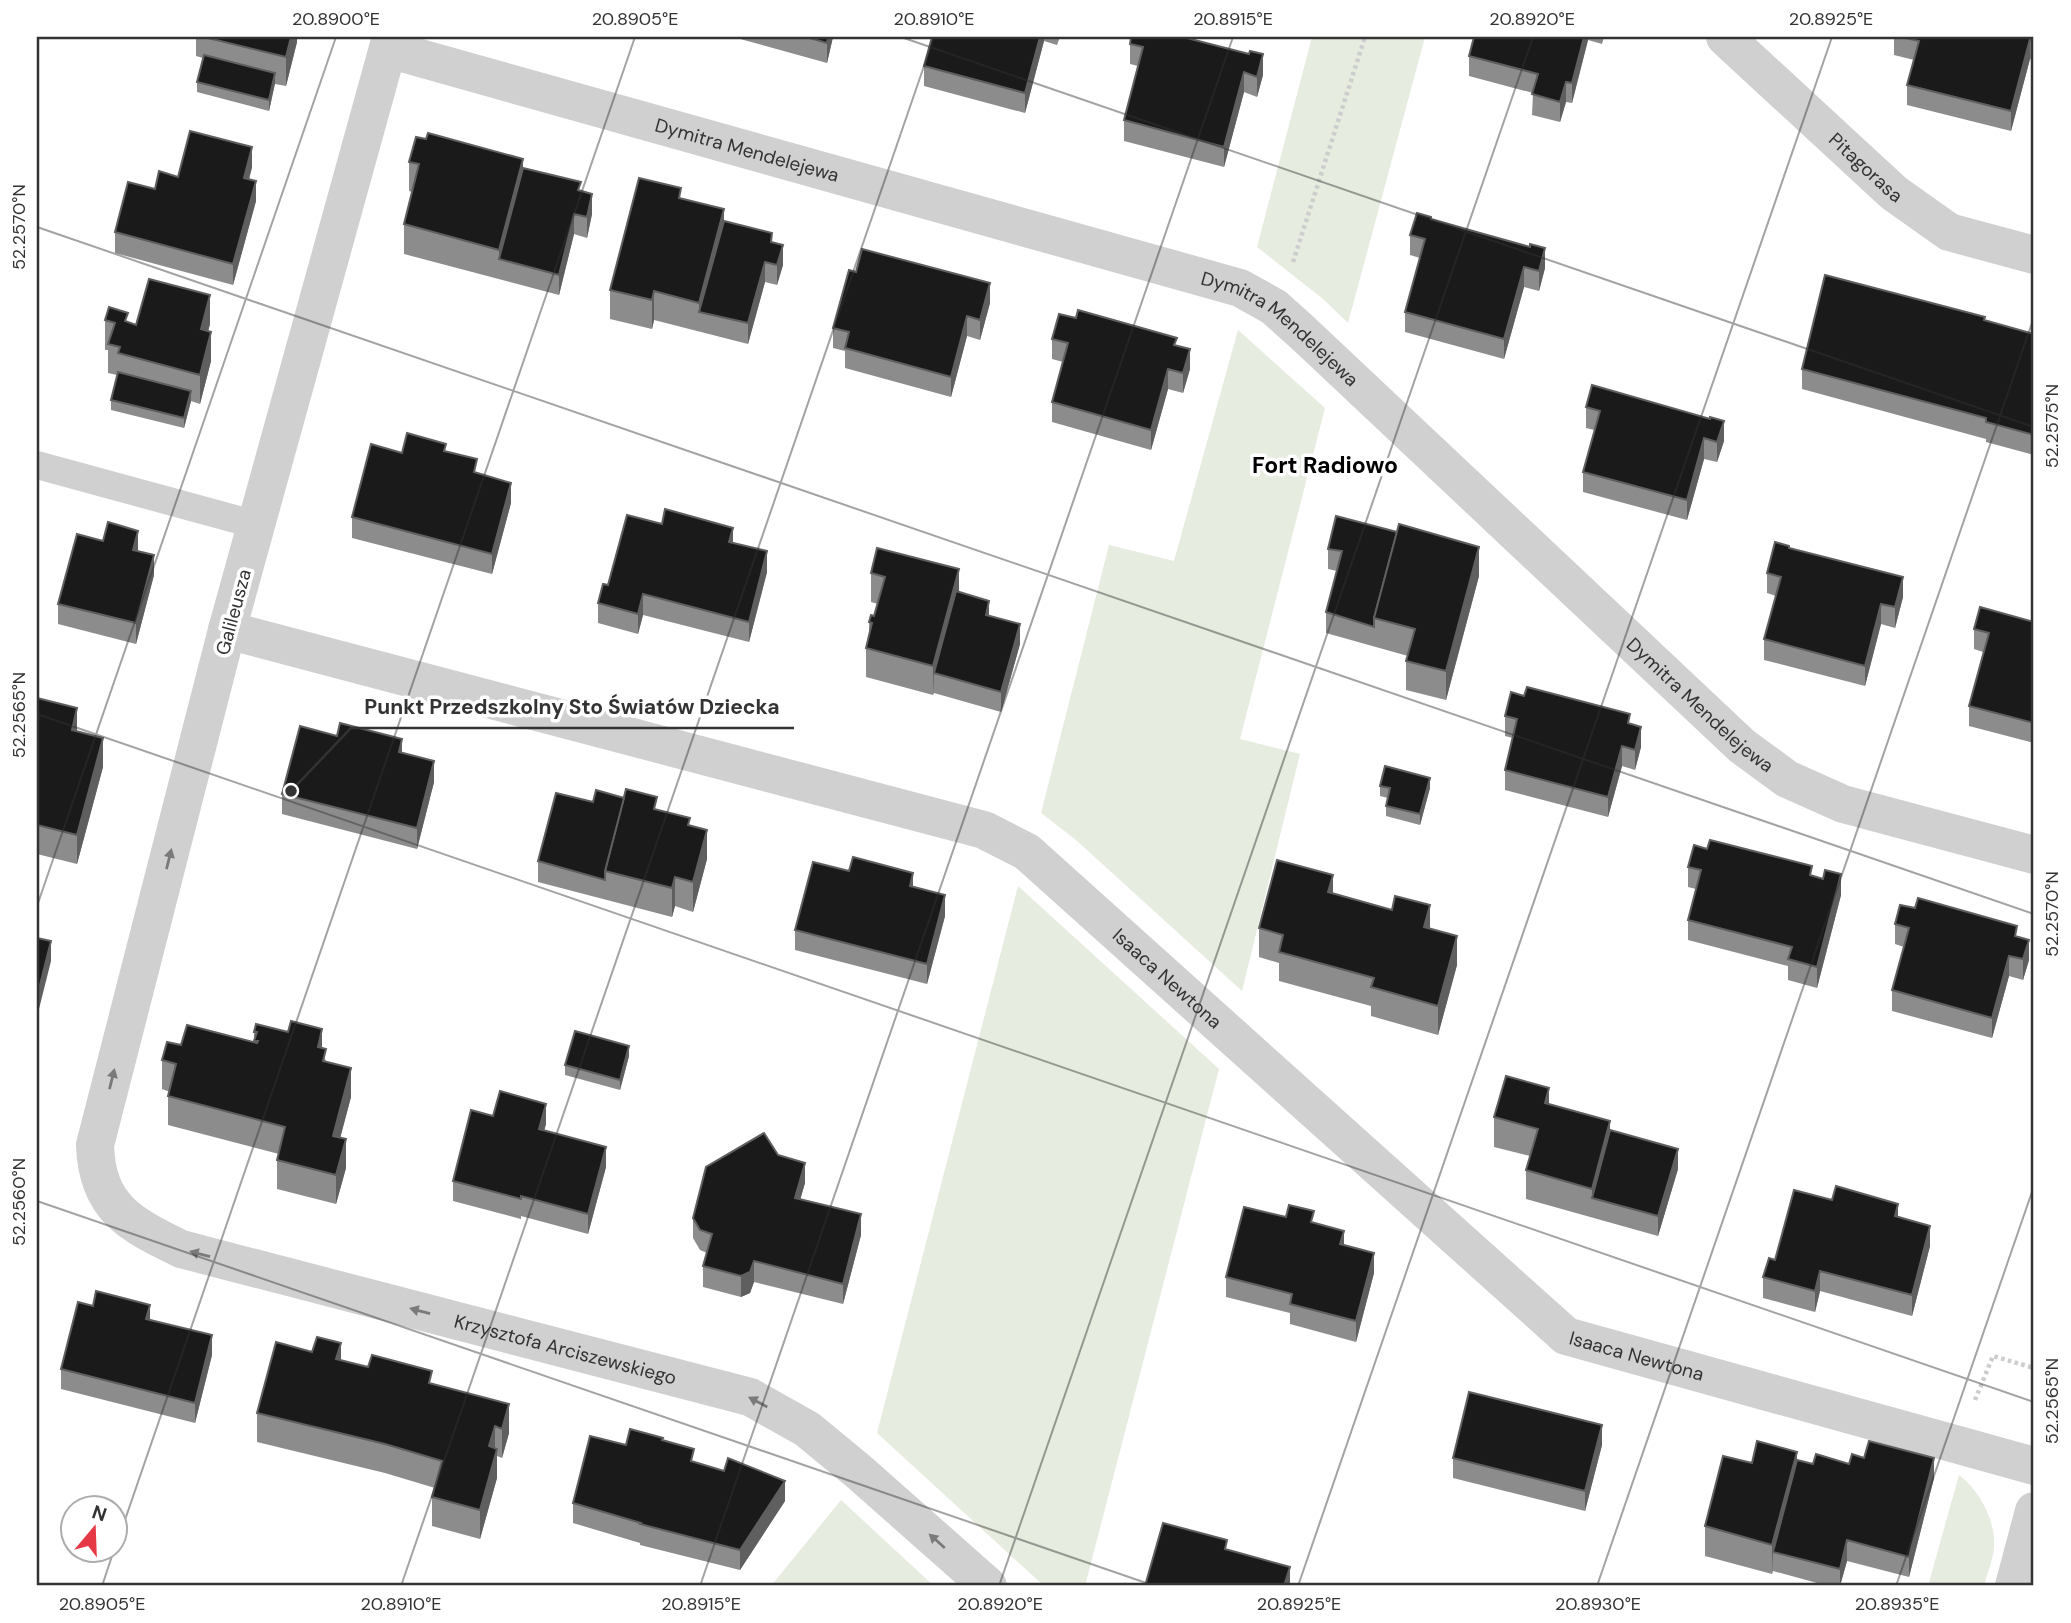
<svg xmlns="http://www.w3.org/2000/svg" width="2071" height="1623" font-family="'DM Sans',sans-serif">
<rect width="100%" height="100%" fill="#fff"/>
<g fill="#e6ecdf">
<polygon points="1312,37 1425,37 1348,323 1323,299 1257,247"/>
<polygon points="1238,330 1325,408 1240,739 1300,754 1242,991 1076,840 1041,813 1109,545 1174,561"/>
<polygon points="1018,886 1219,1069 1085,1586 1044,1586 877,1433"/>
<path d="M1959,1475c21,16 37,46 35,73 -1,12 -7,26 -10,38h-56z"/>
<polygon points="841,1500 934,1586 771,1586"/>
</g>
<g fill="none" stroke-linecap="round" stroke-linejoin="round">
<g stroke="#cdcdcd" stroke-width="4.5" stroke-dasharray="3.5 3.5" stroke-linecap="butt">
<polyline points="1293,262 1365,37"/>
<polyline points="1975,1400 1993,1356 2034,1368"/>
</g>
<polyline stroke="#d0d0d0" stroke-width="28" points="37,465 257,525"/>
<g stroke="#d0d0d0" stroke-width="38">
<path id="s1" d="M391,37l-164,593 -132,515c2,63 35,79 86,104l569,148 57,32 51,42 130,115"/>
<path id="s2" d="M1725,37l169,156 55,39 85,23"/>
<path id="s3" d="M388,49l852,239 34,19 29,26 439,413 45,33 56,25 191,51"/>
<path id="s4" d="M227,630l757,200 43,22 539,484 468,130"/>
<polyline points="2014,1586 2034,1511"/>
</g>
</g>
<g fill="#8c8c8c">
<polygon points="196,37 297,37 297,42 286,86 275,84 269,111 197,92 197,82 203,58 196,56"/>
<polygon points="733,37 833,37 827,63"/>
<polygon points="932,37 1060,37 1057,45 1044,41 1025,113 924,86 924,66"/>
<polygon points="1474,37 1604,37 1602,44 1588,40 1572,103 1566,102 1560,122 1532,115 1533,93 1469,76 1469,56"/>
<polygon points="1894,37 2034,37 2034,60 2030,59 2011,131 1907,105 1907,85 1914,60 1894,55"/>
<polygon points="1130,44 1263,75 1257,97 1244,92 1224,167 1124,141 1124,120 1138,66 1130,64"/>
<polygon points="409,162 523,168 581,191 592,214 587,238 574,234 559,295 404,254 404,224 412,192 409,191"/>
<polygon points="252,167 249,180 256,201 233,285 115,253 115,232 155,189 178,177"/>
<polygon points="681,199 724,221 772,242 783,265 777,285 765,282 748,344 654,320 652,329 610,319 610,290"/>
<polygon points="1431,220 1545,268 1539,291 1524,287 1504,359 1405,332 1405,312 1420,258 1410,255 1410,235"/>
<polygon points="856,272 990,303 980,340 967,336 951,397 845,368 845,351 833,348 833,328"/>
<polygon points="105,320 128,322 136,325 210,324 208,331 211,361 200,404 191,401 184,428 111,410 111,400 117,375 108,373 108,350 105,350"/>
<polygon points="1985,320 2034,334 2034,455 1986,442 1986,439 1802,389 1802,369"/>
<polygon points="1052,339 1190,369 1183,393 1168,389 1151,450 1052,422 1052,402 1063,362 1052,359"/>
<polygon points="1586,407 1724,441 1717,462 1704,459 1687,520 1583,492 1583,472 1594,430 1586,428"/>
<polygon points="446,451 477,473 511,503 492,574 352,538 352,517 402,453"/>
<polygon points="733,543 767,572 749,642 643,615 638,634 598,623 598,603 608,585"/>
<polygon points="1328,549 1479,576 1446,700 1406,690 1406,661 1408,656 1326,633 1326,612 1337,571 1328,569"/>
<polygon points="1789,549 1903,597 1895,628 1881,624 1865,686 1764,660 1764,639 1776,596 1767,593 1767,573"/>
<polygon points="138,551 154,575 136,644 58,624 58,604"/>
<polygon points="871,573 959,592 989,616 1020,644 1001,712 934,693 933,695 866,677 866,648 869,634 869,622 874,616 878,604 871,602"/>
<polygon points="2034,622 2034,743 1969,726 1969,706 1983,652 1974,649 1974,629"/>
<polygon points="37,698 77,731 103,767 77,864 37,854"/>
<polygon points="1505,716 1630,724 1641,747 1635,770 1622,766 1608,817 1505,790 1505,770 1513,738 1505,736"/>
<polygon points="402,753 434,782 417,849 282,814 282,794"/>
<polygon points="1380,786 1430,788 1420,825 1386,816 1386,806 1388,798 1380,796"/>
<polygon points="593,802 657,809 690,826 707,859 693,912 675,906 672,917 538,882 538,861"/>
<polygon points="1688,867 1812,876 1841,895 1817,988 1788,980 1788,966 1688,940 1688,920 1696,889 1688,887"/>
<polygon points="913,887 945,916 927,984 795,950 795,930"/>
<polygon points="1333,893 1430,928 1457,965 1438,1035 1371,1016 1371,1006 1279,981 1279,963 1259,957 1259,928"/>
<polygon points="1915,908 2017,937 2029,960 2023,980 2009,976 1992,1038 1892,1011 1892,990 1904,947 1895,944 1895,924"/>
<polygon points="254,1032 322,1048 326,1062 351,1097 340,1138 346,1168 336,1204 277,1189 277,1160 279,1154 168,1125 168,1096 170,1092 162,1089 162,1060 181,1045 254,1043"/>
<polygon points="629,1056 620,1090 565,1075 565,1065"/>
<polygon points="1549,1104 1610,1130 1678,1169 1658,1236 1526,1199 1526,1170 1530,1156 1494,1147 1494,1117"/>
<polygon points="493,1116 546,1124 544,1130 606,1167 588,1234 521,1216 521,1219 453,1201 453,1181"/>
<polygon points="778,1155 805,1183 800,1199 861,1235 843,1304 754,1282 750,1293 741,1297 703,1287 703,1266 707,1253 700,1250 693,1238 693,1218"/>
<polygon points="1286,1217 1314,1223 1344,1245 1374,1273 1356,1342 1290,1324 1290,1313 1226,1297 1226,1277"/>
<polygon points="1898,1217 1930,1246 1912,1316 1820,1291 1815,1312 1763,1298 1763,1277 1775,1260"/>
<polygon points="150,1320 212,1355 195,1423 61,1389 61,1369"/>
<polygon points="341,1360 432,1384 509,1433 502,1458 497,1456 497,1478 480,1539 432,1526 432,1497 435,1488 385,1473 257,1442 257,1413"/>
<polygon points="663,1441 694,1462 785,1501 740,1570 640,1545 640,1543 573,1523 573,1503 626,1445"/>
<polygon points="1602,1445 1585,1511 1453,1478 1453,1458"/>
<polygon points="1797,1461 1813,1464 1849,1464 1934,1478 1909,1577 1847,1561 1840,1586 1828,1586 1773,1571 1772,1574 1705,1556 1705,1526"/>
</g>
<g fill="#5f5f5f">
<polygon points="291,37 297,37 297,42 286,86 286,57"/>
<polygon points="828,37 833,37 827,63 827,43"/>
<polygon points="1040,37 1044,37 1044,41 1025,113 1025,93"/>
<polygon points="1584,37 1588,37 1588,40 1572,103 1572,83"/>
<polygon points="2030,39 2030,59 2011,131 2011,111"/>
<polygon points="1263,54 1263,75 1257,97 1257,77"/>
<polygon points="1244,72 1244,92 1224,167 1224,147"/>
<polygon points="275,73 275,83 269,111 269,100"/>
<polygon points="1566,82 1566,102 1560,122 1560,102"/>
<polygon points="252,147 252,167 244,198 244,178"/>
<polygon points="523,159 523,188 499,259 499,279 499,250"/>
<polygon points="256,181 256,201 233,285 233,264"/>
<polygon points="592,194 592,214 587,238 587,217"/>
<polygon points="724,209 724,238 699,312 699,303"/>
<polygon points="574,214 574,234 559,295 559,275"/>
<polygon points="783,245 783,265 777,285 777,265"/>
<polygon points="1545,248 1545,268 1539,291 1539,271"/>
<polygon points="765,262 765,282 748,344 748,323"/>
<polygon points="1524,267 1524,287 1504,359 1504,339"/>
<polygon points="990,283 990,303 980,340 980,320"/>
<polygon points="654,291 654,320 652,329 652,300"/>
<polygon points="210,295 210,324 201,358 201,329"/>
<polygon points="967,316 967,336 951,397 951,377"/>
<polygon points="211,332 211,361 200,404 200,375"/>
<polygon points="1190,349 1190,369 1183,393 1183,373"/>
<polygon points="1168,369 1168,389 1151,450 1151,430"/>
<polygon points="191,391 191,401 184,428 184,418"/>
<polygon points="1724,421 1724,441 1717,462 1717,442"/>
<polygon points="1704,438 1704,459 1687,520 1687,500"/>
<polygon points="511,483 511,503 492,574 492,554"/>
<polygon points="733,528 733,548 729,542"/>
<polygon points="138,531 138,551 133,550"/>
<polygon points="1479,547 1479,576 1446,700 1446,671"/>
<polygon points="767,551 767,572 749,642 749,622"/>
<polygon points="154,555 154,575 136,644 136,623"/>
<polygon points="959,569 959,599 934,673 933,695 933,666"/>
<polygon points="1903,577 1903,597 1895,628 1895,607"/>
<polygon points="643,594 643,615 638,634 638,614"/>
<polygon points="989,601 989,621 986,615"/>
<polygon points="1881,604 1881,624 1865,686 1865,666"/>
<polygon points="1020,624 1020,644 1001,712 1001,692"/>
<polygon points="77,708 77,738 72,730"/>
<polygon points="1641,727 1641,747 1635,770 1635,750"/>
<polygon points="103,738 103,767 77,864 77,835"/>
<polygon points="402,739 402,759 399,752"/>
<polygon points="1622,746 1622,766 1608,817 1608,797"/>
<polygon points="434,761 434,782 417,849 417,828"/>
<polygon points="1430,778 1430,788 1420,825 1420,814"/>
<polygon points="707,830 707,859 693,912 693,882"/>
<polygon points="913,873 913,893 910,886"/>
<polygon points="1841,874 1841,895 1817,988 1817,967"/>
<polygon points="1333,875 1333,904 1328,892"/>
<polygon points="675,877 675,906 672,917 672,888"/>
<polygon points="945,895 945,916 927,984 927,964"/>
<polygon points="1430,905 1430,934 1424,927"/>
<polygon points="1457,936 1457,965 1438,1035 1438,1006"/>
<polygon points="2029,940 2029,960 2023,980 2023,959"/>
<polygon points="51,941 51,961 37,1017 37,997"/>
<polygon points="2009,956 2009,976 1992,1038 1992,1018"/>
<polygon points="322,1029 322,1058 318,1047"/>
<polygon points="629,1046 629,1056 620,1090 620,1080"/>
<polygon points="351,1068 351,1097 333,1165 333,1136"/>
<polygon points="1549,1088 1549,1117 1545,1103"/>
<polygon points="546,1104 546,1124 539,1149 539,1129"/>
<polygon points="1610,1121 1610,1150 1592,1198 1592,1189"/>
<polygon points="346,1139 346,1168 336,1204 336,1175"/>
<polygon points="606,1147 606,1167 588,1234 588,1214"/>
<polygon points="1678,1149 1678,1169 1658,1236 1658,1216"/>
<polygon points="805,1163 805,1183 795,1218 795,1198"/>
<polygon points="1898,1204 1898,1224 1895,1216"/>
<polygon points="861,1214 861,1235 843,1304 843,1284"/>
<polygon points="1930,1226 1930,1246 1912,1316 1912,1295"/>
<polygon points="1344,1231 1344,1251 1340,1244"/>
<polygon points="1374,1253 1374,1273 1356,1342 1356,1321"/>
<polygon points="754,1261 754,1282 750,1293 741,1297 741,1276"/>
<polygon points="1820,1271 1820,1291 1815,1312 1815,1291"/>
<polygon points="150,1305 150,1325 146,1319"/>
<polygon points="212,1335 212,1355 195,1423 195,1403"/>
<polygon points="341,1343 341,1372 336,1359"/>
<polygon points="509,1404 509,1433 502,1458 502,1429"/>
<polygon points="1602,1425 1602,1445 1585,1511 1585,1491"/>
<polygon points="495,1426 495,1456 489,1446"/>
<polygon points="497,1449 497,1478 480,1539 480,1510"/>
<polygon points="1797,1452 1797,1481 1773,1552 1772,1574 1772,1545"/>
<polygon points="1934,1458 1934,1478 1909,1577 1909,1557"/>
<polygon points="785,1481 785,1501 740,1570 740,1550"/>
<polygon points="1847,1540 1847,1561 1840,1586 1840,1569"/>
<polygon points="1290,1567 1290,1586 1284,1586"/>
</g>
<g fill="#1a1a1a" stroke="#5f5f5f" stroke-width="2">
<polygon points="204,37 291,37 286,57"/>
<polygon points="806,37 828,37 827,43"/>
<polygon points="932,37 1040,37 1025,93 924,66"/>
<polygon points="1131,37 1183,37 1249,54 1250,51 1263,54 1257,77 1244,72 1224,147 1124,120 1143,47 1130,44"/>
<polygon points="1474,37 1584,37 1572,83 1566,82 1560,102 1532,94 1538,74 1469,56"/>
<polygon points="1901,37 2034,37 2034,40 2030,39 2011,111 1907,85 1919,41"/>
<polygon points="204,55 275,73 269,100 197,82"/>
<polygon points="190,131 252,147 244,178 256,181 233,264 115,232 128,182 155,189 159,171 178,177"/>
<polygon points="428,133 523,159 499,250 404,224 419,164 409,162 416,137 426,139"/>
<polygon points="523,168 581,182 578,190 592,194 587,217 574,214 559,275 499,259"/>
<polygon points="639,178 681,188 679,198 724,209 699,303 654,291 652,300 610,290"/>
<polygon points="1417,213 1431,217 1431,219 1480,233 1530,247 1530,244 1545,248 1539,271 1524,267 1504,339 1405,312 1425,239 1410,235"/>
<polygon points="724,221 772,233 771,242 783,245 777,265 765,262 748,323 699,312"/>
<polygon points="862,249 990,283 980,320 967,316 951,377 845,348 849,332 833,328 849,270 856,272"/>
<polygon points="1825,275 1985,317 1984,320 2034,334 2034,435 1986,422 1986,418 1802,369"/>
<polygon points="149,279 210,295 201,329 211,332 200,375 118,353 120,347 108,344 115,323 105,320 109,307 128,313 125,321 136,325"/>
<polygon points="1078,310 1177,338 1174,345 1190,349 1183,373 1168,369 1151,430 1052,402 1068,343 1052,339 1059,314 1076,318"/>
<polygon points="118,372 191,391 184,418 111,400"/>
<polygon points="1592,385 1710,419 1710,417 1724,421 1717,442 1704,438 1687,500 1583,472 1600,411 1586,407"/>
<polygon points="407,433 446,444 444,451 477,459 474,472 511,483 492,554 352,517 371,444 402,453"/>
<polygon points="665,509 733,528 729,542 767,551 749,622 643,594 638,614 598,603 603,584 608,585 627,515 662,524"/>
<polygon points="1336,516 1397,532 1374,618 1374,627 1326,612 1342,551 1328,549"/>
<polygon points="108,522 138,531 133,550 154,555 136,623 58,604 77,534 103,541"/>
<polygon points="1399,524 1479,547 1446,671 1406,661 1415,629 1374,618"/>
<polygon points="1775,542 1789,546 1789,548 1903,577 1895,607 1881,604 1865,666 1764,639 1781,577 1767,573"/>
<polygon points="877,548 959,569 933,666 866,648 872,623 869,622 871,615 874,616 885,577 871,573"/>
<polygon points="956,591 989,601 986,615 1020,624 1001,692 934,673"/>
<polygon points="1980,607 2034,622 2034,723 1969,706 1989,633 1974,629"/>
<polygon points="1527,687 1630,714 1628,723 1641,727 1635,750 1622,746 1608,797 1505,770 1517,719 1505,716 1511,692 1524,696"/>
<polygon points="37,698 77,708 72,730 103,738 77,835 37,825"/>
<polygon points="340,723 402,739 399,752 434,761 417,828 282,794 300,726 337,736"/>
<polygon points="1385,766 1430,778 1420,814 1386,806 1390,788 1380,786"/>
<polygon points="626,789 657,797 654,809 690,818 688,825 707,830 693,882 675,877 672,888 605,871"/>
<polygon points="596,790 624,798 605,871 605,880 538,861 556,793 593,802"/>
<polygon points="1710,840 1812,866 1810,875 1823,879 1825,870 1841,874 1817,967 1788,959 1792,947 1688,920 1701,870 1688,867 1694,845 1707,849"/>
<polygon points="853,857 913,873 910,886 945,895 927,964 795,930 813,862 849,871"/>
<polygon points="1277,860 1333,875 1328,892 1392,910 1395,896 1430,905 1424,927 1457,936 1438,1006 1371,987 1374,978 1279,952 1283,935 1259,928"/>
<polygon points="1918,898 2017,926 2015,936 2029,940 2023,959 2009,956 1992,1018 1892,990 1909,928 1895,924 1900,905 1915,908"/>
<polygon points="37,938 51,941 37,997"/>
<polygon points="291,1021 322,1029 318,1047 326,1049 323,1061 351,1068 333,1136 346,1139 336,1175 277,1160 285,1127 168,1096 176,1064 162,1060 167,1042 181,1045 187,1025 257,1043 258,1041 254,1041 257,1032 254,1032 256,1024 288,1032"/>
<polygon points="575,1031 629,1046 620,1080 565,1065"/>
<polygon points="1506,1076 1549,1088 1545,1103 1610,1121 1592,1189 1526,1170 1538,1129 1494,1117"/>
<polygon points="500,1091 546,1104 539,1129 606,1147 588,1214 521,1196 521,1199 453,1181 471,1110 493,1116"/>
<polygon points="1610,1130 1678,1149 1658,1216 1592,1198"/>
<polygon points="764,1133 778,1155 805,1163 795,1198 861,1214 843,1284 754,1261 750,1272 741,1276 703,1266 712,1234 700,1230 693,1218 706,1167"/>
<polygon points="1836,1186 1898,1204 1895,1216 1930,1226 1912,1295 1820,1271 1815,1291 1763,1277 1769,1258 1775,1260 1794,1190 1832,1200"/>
<polygon points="1289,1205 1314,1211 1311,1222 1344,1231 1340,1244 1374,1253 1356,1321 1290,1304 1292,1294 1226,1277 1244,1207 1286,1217"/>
<polygon points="96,1291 150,1305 146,1319 212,1335 195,1403 61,1369 78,1302 93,1306"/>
<polygon points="317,1337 341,1343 336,1359 368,1367 372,1355 432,1371 429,1383 509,1404 502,1429 495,1426 489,1446 497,1449 480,1510 432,1497 442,1461 385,1444 257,1413 276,1342 312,1352"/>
<polygon points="1469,1392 1602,1425 1585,1491 1453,1458"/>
<polygon points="630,1429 663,1438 662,1440 694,1449 691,1461 724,1471 728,1458 785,1481 740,1550 640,1524 641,1523 573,1503 590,1436 626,1445"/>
<polygon points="1757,1441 1797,1452 1772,1545 1705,1526 1723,1456 1752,1463"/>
<polygon points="1869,1441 1934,1458 1909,1557 1847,1540 1840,1569 1773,1552 1797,1460 1813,1464 1816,1454 1849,1464 1852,1454 1864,1458"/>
<polygon points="1163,1523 1227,1540 1225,1549 1290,1567 1284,1586 1145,1586"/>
</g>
<defs><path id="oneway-solid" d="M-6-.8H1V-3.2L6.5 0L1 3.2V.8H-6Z" transform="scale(1.75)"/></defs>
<g fill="#7a7a7a">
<use href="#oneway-solid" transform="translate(169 859) rotate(-76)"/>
<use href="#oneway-solid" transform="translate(112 1079) rotate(-76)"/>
<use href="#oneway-solid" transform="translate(200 1254) rotate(-165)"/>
<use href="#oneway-solid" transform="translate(420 1311) rotate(-165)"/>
<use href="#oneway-solid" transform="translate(758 1402) rotate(-152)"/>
<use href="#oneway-solid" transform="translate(937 1541) rotate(-138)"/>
</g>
<path fill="none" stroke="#333" stroke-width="2" stroke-opacity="0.45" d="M901,37l1133,390M37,38v-1M37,227l1997,687M37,714l1997,688M37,906l299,-869M37,1201l1118,385M116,1546l519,-1509M102,1586l12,-36M401,1586l533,-1549M700,1586l533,-1549M999,1586l534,-1549M1298,1586l534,-1549M1597,1586l437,-1269M1896,1586l138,-400"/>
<g text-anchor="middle" stroke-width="7" stroke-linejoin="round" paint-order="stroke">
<g font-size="19" fill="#333" stroke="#fff">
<text dy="7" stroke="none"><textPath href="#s3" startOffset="373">Dymitra Mendelejewa</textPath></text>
<text dy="7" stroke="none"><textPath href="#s2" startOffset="192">Pitagorasa</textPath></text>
<text dy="7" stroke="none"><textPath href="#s3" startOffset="940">Dymitra Mendelejewa</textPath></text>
<text transform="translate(233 612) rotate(-75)" y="7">Galileusza</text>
<text dy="7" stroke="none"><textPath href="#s3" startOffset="1507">Dymitra Mendelejewa</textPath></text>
<text dy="7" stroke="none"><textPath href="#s4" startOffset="1020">Isaaca Newtona</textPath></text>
<text dy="7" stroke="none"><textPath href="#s1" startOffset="1689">Krzysztofa Arciszewskiego</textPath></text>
<text dy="7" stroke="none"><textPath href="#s4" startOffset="1629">Isaaca Newtona</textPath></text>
</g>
<g font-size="23" font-weight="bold" fill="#000" stroke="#fff">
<text x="1325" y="473">Fort Radiowo</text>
</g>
</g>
<path fill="none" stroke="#333" stroke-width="2.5" d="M291 791L351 728H794"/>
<circle fill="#333" stroke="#fff" stroke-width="2.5" cx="291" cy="791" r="7"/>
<g font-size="21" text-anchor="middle" font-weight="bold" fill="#333" stroke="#fff" stroke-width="7" stroke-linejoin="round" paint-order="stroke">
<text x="572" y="714">Punkt Przedszkolny Sto Światów Dziecka</text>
</g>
<rect width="2071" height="1623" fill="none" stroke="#ffffff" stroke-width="77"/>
<g transform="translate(94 1529) rotate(19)"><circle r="33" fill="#ffffff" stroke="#adadad" stroke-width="2"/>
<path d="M0-5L12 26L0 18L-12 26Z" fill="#e63946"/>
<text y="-10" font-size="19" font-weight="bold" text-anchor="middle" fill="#333333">N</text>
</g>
<rect x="38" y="38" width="1994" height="1546" fill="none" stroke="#333" stroke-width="2.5"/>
<g font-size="18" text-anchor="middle" fill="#333">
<text x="336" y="25">20.8900°E</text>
<text x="635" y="25">20.8905°E</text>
<text x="934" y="25">20.8910°E</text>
<text x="1233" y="25">20.8915°E</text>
<text x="1532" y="25">20.8920°E</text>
<text x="1831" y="25">20.8925°E</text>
<text transform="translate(19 227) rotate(-90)" y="6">52.2570°N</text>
<text transform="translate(2052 426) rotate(-90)" y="6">52.2575°N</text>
<text transform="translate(19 715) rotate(-90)" y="6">52.2565°N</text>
<text transform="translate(2052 914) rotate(-90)" y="6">52.2570°N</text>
<text transform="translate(19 1202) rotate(-90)" y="6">52.2560°N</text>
<text transform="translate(2052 1401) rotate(-90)" y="6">52.2565°N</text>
<text x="102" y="1610">20.8905°E</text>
<text x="401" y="1610">20.8910°E</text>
<text x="701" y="1610">20.8915°E</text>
<text x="1000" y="1610">20.8920°E</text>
<text x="1299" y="1610">20.8925°E</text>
<text x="1598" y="1610">20.8930°E</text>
<text x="1897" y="1610">20.8935°E</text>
</g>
</svg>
